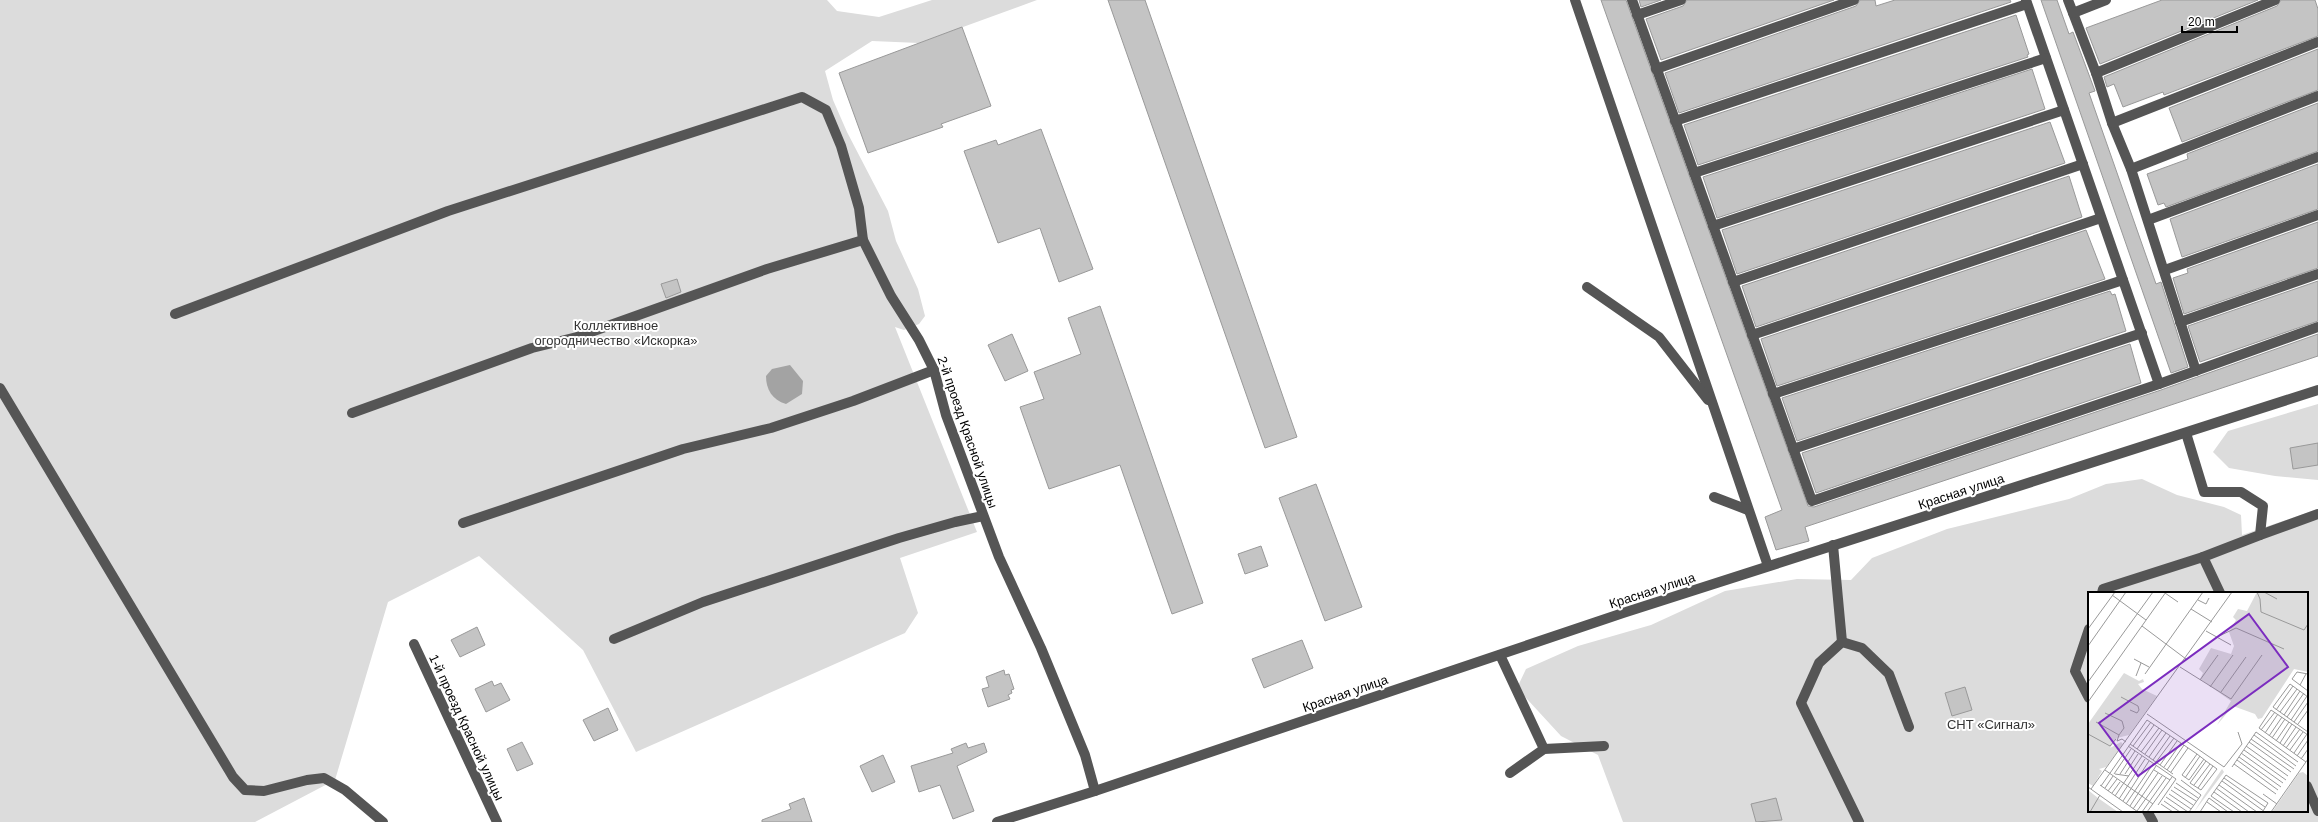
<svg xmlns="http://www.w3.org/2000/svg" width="2318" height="822" font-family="Helvetica,sans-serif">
<rect width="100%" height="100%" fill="#fff"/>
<g fill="#dcdcdc" fill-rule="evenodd">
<polygon points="0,0 827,0 837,11 879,17 932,0 1037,0 919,43 872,41 825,71 833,100 847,132 888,211 896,241 918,289 925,316 919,324 904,330 895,327 977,532 900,558 918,613 905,633 636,752 583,650 479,556 388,602 335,780 255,822 0,822"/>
<polygon points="2318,404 2318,480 2275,476 2229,468 2213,452 2228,431"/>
<path d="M2142,479l35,16 47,12 17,8 1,20 76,-26v313h-695l-25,-67 -37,-19 -44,-48 9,-19 52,-23 73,-21 74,-34 72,-12 54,1 21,-22 75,-29 122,-30 37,-15zM2089,593h218v218h-218z"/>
</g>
<path fill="#a3a3a3" d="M790,365l13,16 -1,13 -16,10c-14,-4 -20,-15 -20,-28l6,-7z"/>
<g fill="#c4c4c4" stroke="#999">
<polygon points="1108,0 1145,0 1297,437 1265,448"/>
<polygon points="1601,0 1626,0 1808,506 1814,507 2161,390 2318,334 2318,356 1805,527 1809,541 1776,550 1765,517 1782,510"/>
<polygon points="1639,0 1661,0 1641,7"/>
<polygon points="1687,0 1834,0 1661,60 1646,19 1683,6"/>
<polygon points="1860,0 1875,0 1876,6 1895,0 2010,0 2011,2 1679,113 1665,73 1856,6"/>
<polygon points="2041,0 2057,0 2069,34 2073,32 2095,91 2089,93 2156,284 2161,282 2188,367 2171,373"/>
<polygon points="2162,0 2258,0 2100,64 2086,28"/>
<polygon points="2281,0 2315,0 2318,9 2318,36 2164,95 2163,92 2123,107 2114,84 2107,87 2104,77 2277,6"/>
<polygon points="2016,15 2029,54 2027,55 2028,57 1698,165 1684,125"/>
<polygon points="962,27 991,106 941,124 943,127 868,153 839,73"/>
<polygon points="2318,49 2318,90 2182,142 2169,108"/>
<polygon points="2032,69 2045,109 1717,218 1703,177"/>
<polygon points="2318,103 2318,151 2166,207 2164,203 2158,205 2147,174 2188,159 2187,154"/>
<polygon points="2050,122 2065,163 1737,274 1722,230"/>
<polygon points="1041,129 1093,269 1059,282 1040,228 998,243 964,151 996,140 998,145"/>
<polygon points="2318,164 2318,209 2182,257 2170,219"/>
<polygon points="2069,176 2082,217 1756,327 1742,286"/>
<polygon points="2318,222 2318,268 2184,314 2173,278 2188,273 2187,269"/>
<polygon points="2086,230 2105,279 1777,386 1761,339"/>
<polygon points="677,279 681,292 666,298 661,284"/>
<polygon points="2318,281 2318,321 2200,362 2188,326"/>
<polygon points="2110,291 2112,295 2115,294 2126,331 1797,441 1782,398"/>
<polygon points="1100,306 1203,603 1172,614 1120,465 1049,489 1020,407 1044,399 1034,372 1081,354 1068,318"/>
<polygon points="1012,334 1028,371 1005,381 988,345"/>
<polygon points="2130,344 2141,383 1816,493 1802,453"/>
<polygon points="2318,443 2318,465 2293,469 2290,448"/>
<polygon points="1316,484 1362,607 1325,621 1279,498"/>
<polygon points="1261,546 1268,566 1245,574 1238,554"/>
<polygon points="477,627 485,645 460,657 451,640"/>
<polygon points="1302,640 1313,668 1264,688 1252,659"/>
<polygon points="1004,670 1005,675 1009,674 1014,689 1011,690 1012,693 1008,695 1010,699 988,707 982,689 989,687 986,677"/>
<polygon points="492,681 494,686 501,683 510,700 486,712 475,689"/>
<polygon points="1965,687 1972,710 1952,716 1945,693"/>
<polygon points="608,708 618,730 594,741 583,720"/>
<polygon points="522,742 533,764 517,771 507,749"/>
<polygon points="966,743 968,748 984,743 987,752 957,766 974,811 953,819 940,785 919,792 911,766 953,753 951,749"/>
<polygon points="883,755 895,782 872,792 860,766"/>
<polygon points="804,798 812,822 762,822 762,820 791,809 789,804"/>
<polygon points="1776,798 1782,820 1756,822 1751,804"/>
</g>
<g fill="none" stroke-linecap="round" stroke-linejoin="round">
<g stroke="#555" stroke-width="10">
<polyline points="1575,0 1768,566"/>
<polyline points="1632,0 1812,501 2159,384 2318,327"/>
<polyline points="2026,0 2159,384"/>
<polyline points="2068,0 2096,73 2112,123 2131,169 2196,371"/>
<polyline points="2073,13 2106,0"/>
<polyline points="1637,15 1681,0"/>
<polyline points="1656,69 1854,0"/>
<polyline points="2096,73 2275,0"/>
<polyline points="1675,121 2027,4"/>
<polyline points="2112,123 2318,42"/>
<polyline points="2131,169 2318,96"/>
<polyline points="1694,173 2046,58"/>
<polyline points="2148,220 2318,157"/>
<polyline points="1713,226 2064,110"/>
<polyline points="2165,270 2318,215"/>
<polyline points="1733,282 2083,164"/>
<polyline points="1587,287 1659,337 1708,400"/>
<polyline points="175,314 448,211 802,97 826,110 841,146 859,208 863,240 891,296 919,340 934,370 946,415 999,557 1041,648 1085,755 1095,791"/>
<polyline points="2180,322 2318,274"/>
<polyline points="1752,335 2101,218"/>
<polyline points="0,388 233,777 245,790 264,791 307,780 324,778 345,790 383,822"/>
<polyline points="1773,394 2123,280"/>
<polyline points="352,413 532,348 577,337 767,269 863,240"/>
<polyline points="2186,433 2204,492 2241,492 2263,506 2260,535 2203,557 2220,593"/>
<polyline points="1793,449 2142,333"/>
<polyline points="1714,497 1748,510"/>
<polyline points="463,523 683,449 771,428 853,401 934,370"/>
<polyline points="2260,535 2318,514"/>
<polyline points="1833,545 1842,642"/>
<polyline points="2102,593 2103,589 2203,557"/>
<polyline points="2089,629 2075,671 2089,698"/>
<polyline points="614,639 703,602 899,538 955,522 983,516"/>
<polyline points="414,644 497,822"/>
<polyline points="1500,655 1544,749"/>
<polyline points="1510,773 1544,749 1604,746"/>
<polyline points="2307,786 2318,811"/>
<polyline points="2147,811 2153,822"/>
<polyline points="997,822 1095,791 1623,613 2318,390"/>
<polyline points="1859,822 1801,703 1819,663 1842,642 1862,648 1889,674 1909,727"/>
</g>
</g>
<g text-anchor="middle" stroke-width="4" stroke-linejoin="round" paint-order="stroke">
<g font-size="13" fill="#333" stroke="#fff">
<text x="616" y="330">Коллективное<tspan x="616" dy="15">огородничество «Искорка»</tspan></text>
<text x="1991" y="729">СНТ «Сигнал»</text>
</g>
<g font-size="13" fill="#000" stroke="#fff">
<text transform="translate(968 432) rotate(71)" y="5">2-й проезд Красной улицы</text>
<text transform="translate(1961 491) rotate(-18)" y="5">Красная улица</text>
<text transform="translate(1652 590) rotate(-18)" y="5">Красная улица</text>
<text transform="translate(1345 693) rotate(-19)" y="5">Красная улица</text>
<text transform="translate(467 727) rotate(65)" y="5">1-й проезд Красной улицы</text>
</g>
</g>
<g transform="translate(2088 592)">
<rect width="220" height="220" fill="#fff"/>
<path d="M169,0h51v80l-14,-3 -32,49 -4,1 -3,-5 -22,-8 -16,19 14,-24 -31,-22 3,-6 -4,-4 12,-21 20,6 3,-8 -5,-14 7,-12 -3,-3 5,-8 9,2zM36,81l15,8 4,-2 1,3 -6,2 4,5 15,7 -28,39 -12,3 -7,10 11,-6 2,2 -17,23 -7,2 3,2 -9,15 -5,-3v-59zM134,177l2,3 -30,40 11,-18zM215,180l5,4v36h-36l27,-39zM0,198l10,8 20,14h-30z" fill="#dcdcdc"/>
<path fill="none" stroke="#999" stroke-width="1" d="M169,0l3,7 1,13 43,18 4,-6M176,0l13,7M77,1l13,9M24,3l34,25M110,8l8,4 3,-6M103,17l21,13M54,34l44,33M0,37l27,-37M118,39l25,14M129,45l19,-9 48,21M0,54l38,-54M46,67l15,8M92,75l51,32 31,-44M57,82l58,-82M220,82l-11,-2 -5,7 16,12M48,84l5,-13M112,88l18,-25M0,90l65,-90M212,93l6,-11M122,95l23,-32M133,100l25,-35M33,105l17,9 1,4 -2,3 -7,-3M220,105l-18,-13 -17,23 35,25M0,110l78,-110M188,118l17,-24M192,120l17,-23M17,121l17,8 2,7 -5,7M59,122l77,53 18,-23 -4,-12M196,123l16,-24M199,125l17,-24M203,128l16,-24M8,130l23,13 -2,6 5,-2 4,3M206,130l14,-20M210,132l10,-14M173,138l14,-18M177,141l13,-19M0,142l22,12 6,-7M166,143l42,31M181,144l13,-19M184,146l13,-19M163,147l43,30M188,149l13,-19M161,150l42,30M192,151l12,-19M42,152l43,30M40,154l48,33 -18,26M45,154l18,-24M158,154l42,30M195,154l13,-19M198,156l14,-19M49,157l17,-24M156,158l42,30M202,158l13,-18M53,160l18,-24M153,161l42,30M206,161l13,-19M57,162l17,-24M109,162l-15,21 7,5 15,-21M209,164l11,-16M61,165l17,-24M151,165l42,30M213,167l7,-10M65,168l17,-24M149,168l41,30M68,170l18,-24M218,170l-47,-34 12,-18 37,25M146,172l42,30M72,173l17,-24M76,175l17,-24M144,175l24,-35 42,30M17,178l48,34M66,178l16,10M79,178l17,-25M83,180l17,-24M26,182l17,-25M27,182l14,2M32,182l15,-23M37,182l13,-20M97,186l15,-22M136,186l41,29M93,188l20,15 -12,17M134,189l43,31M88,191l22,15M12,193l38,27M106,193l16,-21M131,193l38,27M13,194l46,-66 50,34 9,7 4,3 3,2 4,3 -16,21 -11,-7 16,-22M0,195l35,25M86,195l22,14M17,196l8,-12M110,196l15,-22M128,196l33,24M3,197l141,-197M83,198l22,15M20,199l9,-12M126,200l28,20M24,201l8,-11M81,202l22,15M175,202l14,10M27,204l27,-40M78,205l22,15M31,207l26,-40M35,209l26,-40M76,209l16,11M119,210l14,10M38,212l27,-40M73,212l12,8M42,214l26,-40M45,217l25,-36M49,219l25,-35M2,220l10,-17M54,220l24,-34M59,220l25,-35M112,220l9,-14 19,14M146,220l-23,-16 15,-21 42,28 -5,8M183,220l37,-53"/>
<path fill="#7b2cbf" fill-opacity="0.15" stroke="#7b2cbf" stroke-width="2" d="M161,22l39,53 -150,109 -39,-53z"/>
<rect width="220" height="220" fill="none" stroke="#000" stroke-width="2"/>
</g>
<path d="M2182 26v6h55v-6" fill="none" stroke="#000000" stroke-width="2"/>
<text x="2188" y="26" font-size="12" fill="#000000" stroke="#ffffff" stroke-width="3" paint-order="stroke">20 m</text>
</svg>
